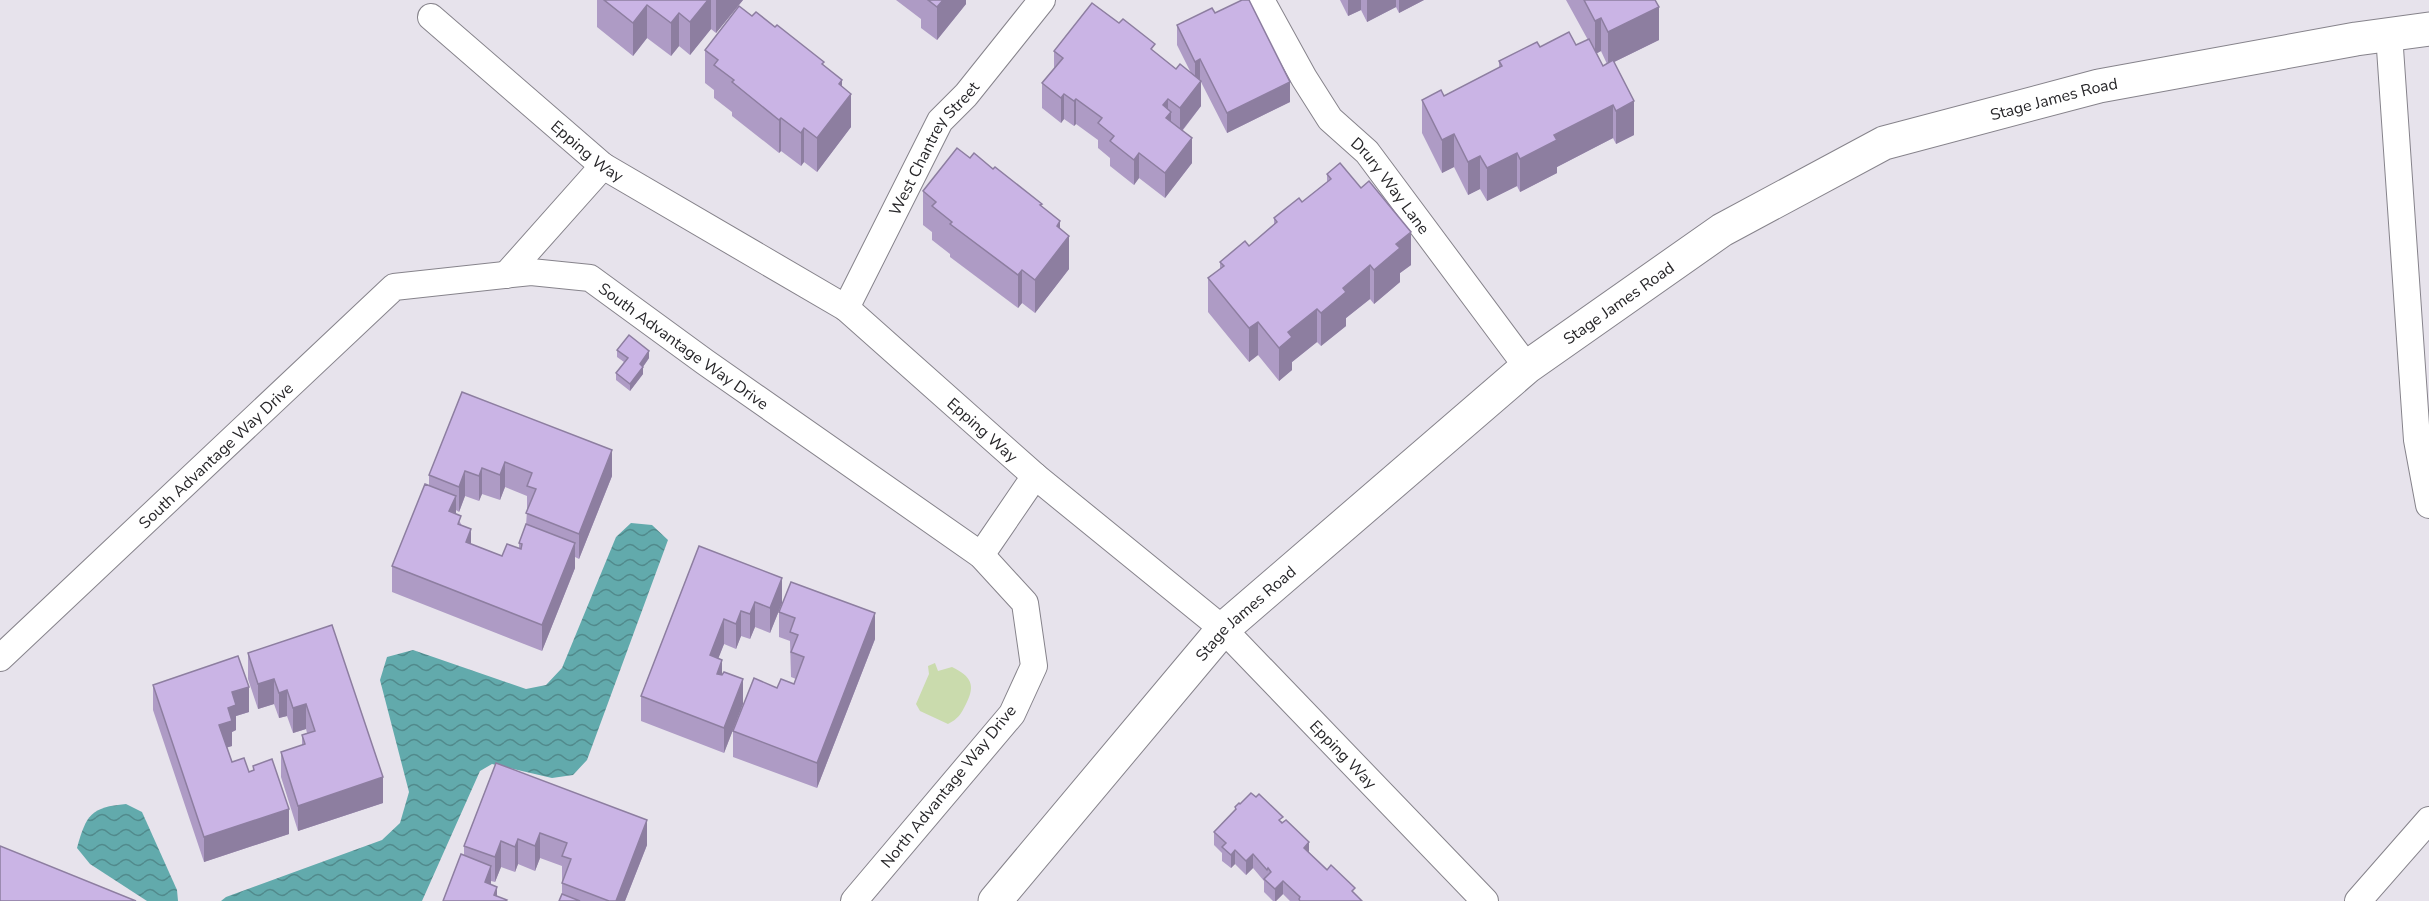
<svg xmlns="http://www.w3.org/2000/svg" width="2429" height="901" font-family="'Nunito Sans',sans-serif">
<defs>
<pattern id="water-waves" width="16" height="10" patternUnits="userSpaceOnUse" patternTransform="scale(1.5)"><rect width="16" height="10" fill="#62aaac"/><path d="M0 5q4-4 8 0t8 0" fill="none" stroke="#518a8c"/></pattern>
</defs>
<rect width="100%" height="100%" fill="#e7e3ec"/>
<path fill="#cadbad" d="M935,663l3,8 14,-4c19,9 24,18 14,37 -5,10 -8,15 -18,20l-28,-13 -4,-7 13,-30 -1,-8z"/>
<g fill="url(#water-waves)">
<polygon points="631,523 652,525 668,540 587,760 573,775 552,778 492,764 480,771 422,901 221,901 226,897 382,840 400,823 409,792 380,680 387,657 413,650 526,689 546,685 562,668 616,537"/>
<path d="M126,804l16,8 35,78 1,11h-31l-57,-37 -13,-16c9,-33 14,-41 49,-44z"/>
</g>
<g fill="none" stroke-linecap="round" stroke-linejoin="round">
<defs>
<g id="minor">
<path id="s1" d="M1261,0l43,78 26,41 37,33 160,215"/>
<path id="s2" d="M431,17l172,149 243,142 189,168 188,153 262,272"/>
<polyline points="2389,34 2417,440 2429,505"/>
<polyline points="506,275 603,166"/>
<path id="s3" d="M846,308l94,-187 26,-26 76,-95"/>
<polyline points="981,555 1035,476"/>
<path id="s4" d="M0,658l394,-371 137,-15 59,6 115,84 276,193 44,48 9,63 -22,48 -158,187"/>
<polyline points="2358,901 2429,820"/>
</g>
<g id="secondary">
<path id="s5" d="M995,901l228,-272 304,-262 195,-137 162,-87 215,-57 257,-47 73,-10"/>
</g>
</defs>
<use href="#minor" stroke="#86838b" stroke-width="28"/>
<use href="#secondary" stroke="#86838b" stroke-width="35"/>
<use href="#minor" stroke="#fff" stroke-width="26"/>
<use href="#secondary" stroke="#fff" stroke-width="33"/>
</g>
<g fill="#ae9bc5" fill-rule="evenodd">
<polygon points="597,0 743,0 716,33 711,29 690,55 679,46 671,56 647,38 633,56 597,27"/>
<polygon points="896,0 966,0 966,4 937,40 921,28 921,19"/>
<polygon points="1340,0 1424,0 1399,13 1396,7 1367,22 1361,10 1348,16"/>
<path d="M1566,0h90l3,40 -45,22 20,73 -18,9 -3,-6 -56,29v6l-37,19 -3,-6 -30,15 -7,-12 -12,6 -14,-28 -12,6 -20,-40v-33l22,-4 55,-28v-7l41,-14 36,-2 12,-5zM1601,51l6,13 -4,2 -7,-12z"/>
<polygon points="1215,13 1290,102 1227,133 1201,82 1201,106 1183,130 1192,163 1165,198 1139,178 1134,185 1110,166 1110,158 1098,148 1098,140 1076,124 1074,126 1064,119 1061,123 1042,108 1042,83 1054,69 1054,51 1119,23 1176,69 1191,73 1177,45 1177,25"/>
<polygon points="752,16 775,27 824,65 842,87 851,127 817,172 804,162 801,166 781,151 779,153 732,116 732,112 714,98 714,90 705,83 705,50"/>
<polygon points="970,158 993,169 1042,207 1060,229 1069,269 1035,313 1022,303 1018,308 950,257 950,254 932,240 932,232 923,225 923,191"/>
<polygon points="1327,174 1411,265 1400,273 1400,282 1374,304 1370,299 1346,318 1346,326 1321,346 1317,342 1292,362 1292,370 1279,381 1258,355 1249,362 1208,312 1208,278 1220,269 1220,262 1249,246 1274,225 1274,218 1302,202 1327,182"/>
<polygon points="617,350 649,358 643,367 643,374 630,391 616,380 616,373 624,362 617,357"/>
<path d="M462,392l150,84 -33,83 -4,-2v11l-33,83 -150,-59v-26l37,-81v-10zM505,487l22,9v15l-1,14 -7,18v6l-17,7 -31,-12 -15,-30v-4l3,2 6,-16 14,5 3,-7 18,6z"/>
<polygon points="699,546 782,603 770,633 755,627 750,639 741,636 736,649 724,644 718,658 722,675 743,704 724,753 641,721 641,696"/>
<polygon points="779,612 875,639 817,788 733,757 733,731 777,688 794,684 796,679 791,677 790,641 779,637"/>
<polygon points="332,625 383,803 298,831 281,777 281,752 302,745 302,735 307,733 306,729 293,733 287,716 279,718 274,704 258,709 248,679 248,653"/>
<polygon points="153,685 249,712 236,716 236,730 232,732 232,746 227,747 232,762 249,772 253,771 253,766 289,834 204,862 153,710"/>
<polygon points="496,763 647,845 625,901 559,901 562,895 562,866 540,858 535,871 518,864 515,872 501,867 495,882 491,881 443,901 464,856 464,846"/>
<polygon points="1240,804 1283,822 1309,852 1362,901 1290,901 1283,894 1276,901 1273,901 1264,892 1264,881 1253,868 1246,875 1235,864 1231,868 1222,861 1222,853 1214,845 1214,832 1235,810 1235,807"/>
</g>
<g fill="#8d7ea0">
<polygon points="708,0 711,0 711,29 690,55 690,22"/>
<polygon points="716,0 743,0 716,33"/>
<polygon points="943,0 966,0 966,4 937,40 937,7"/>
<polygon points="1348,0 1361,0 1361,10 1348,16"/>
<polygon points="1367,0 1396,0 1396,7 1367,22"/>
<polygon points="1399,0 1424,0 1399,13"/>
<polygon points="1651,0 1656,0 1656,8 1659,7 1659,40 1608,65 1608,32"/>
<polygon points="647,5 647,38 633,56 633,23"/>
<polygon points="679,13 679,46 671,56 671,23"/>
<polygon points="1601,18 1601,51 1595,54 1595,21"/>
<polygon points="1200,59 1200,79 1195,82 1195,62"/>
<polygon points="842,80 842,106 851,94 851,127 817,172 817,138 839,84"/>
<polygon points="1201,81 1201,106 1180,133 1180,108"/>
<polygon points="1290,82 1290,102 1227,133 1227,113"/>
<polygon points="1064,94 1064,119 1061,123 1061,98"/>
<polygon points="1076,99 1076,124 1074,126 1074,101"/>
<polygon points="1168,99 1168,116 1171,112 1171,137 1163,105"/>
<polygon points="1634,101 1634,135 1616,144 1616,111"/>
<polygon points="1613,105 1613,138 1557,167 1557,173 1520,192 1520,159 1554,135"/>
<polygon points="781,118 781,151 779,153 779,120"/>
<polygon points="804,128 804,162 801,166 801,133"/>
<polygon points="1454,134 1454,167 1442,173 1442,140"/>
<polygon points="1192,138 1192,163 1165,198 1165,173"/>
<polygon points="1139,153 1139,178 1134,185 1134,160"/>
<polygon points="1517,153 1517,186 1487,201 1487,168"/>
<polygon points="1480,156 1480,189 1468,195 1468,162"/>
<polygon points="1060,221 1060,248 1069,236 1069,269 1035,313 1035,280 1057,226"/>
<polygon points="1411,232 1411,265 1400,273 1400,282 1374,304 1374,270 1396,244"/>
<polygon points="1370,265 1370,299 1346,318 1346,326 1321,346 1321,313 1343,288"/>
<polygon points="1022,270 1022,303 1018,308 1018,275"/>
<polygon points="1317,309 1317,342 1292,362 1292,370 1279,381 1279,348 1288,332"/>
<polygon points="1258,322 1258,355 1249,362 1249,328"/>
<polygon points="649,351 649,358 640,371 640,364"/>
<polygon points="643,367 643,374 630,391 630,384"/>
<polygon points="612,450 612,476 579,559 579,534"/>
<polygon points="505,462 505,487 500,500 500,475"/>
<polygon points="482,468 482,494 479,501 479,476"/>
<polygon points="465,471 465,496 459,512 459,487"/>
<polygon points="456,496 456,521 449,511"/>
<polygon points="471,529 471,554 466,542"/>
<polygon points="575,543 575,568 542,651 542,625"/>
<polygon points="782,578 782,603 770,633 770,608"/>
<polygon points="755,602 755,627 750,639 750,614"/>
<polygon points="741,611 741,636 736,649 736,624"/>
<polygon points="875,613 875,639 817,788 817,763"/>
<polygon points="724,619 724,644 710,680 710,655"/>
<polygon points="722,660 722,685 717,674"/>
<polygon points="274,679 274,704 258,709 258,684"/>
<polygon points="743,679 743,704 724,753 724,728"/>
<polygon points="249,687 249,712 236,716 236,730 232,732 232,746 219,750 219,725 232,692"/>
<polygon points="287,690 287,716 279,718 279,693"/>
<polygon points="306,704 306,729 293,733 293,708"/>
<polygon points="383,777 383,803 298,831 298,806"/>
<polygon points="289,809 289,834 204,862 204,837"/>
<polygon points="647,820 647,845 625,901 616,901"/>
<polygon points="540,833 540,858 535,871 535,846"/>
<polygon points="518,839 518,864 515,872 515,847"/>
<polygon points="501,841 501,867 495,882 495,857"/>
<polygon points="1309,842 1309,856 1304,848"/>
<polygon points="1235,850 1235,864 1231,868 1231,855"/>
<polygon points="1253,854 1253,868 1246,875 1246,861"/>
<polygon points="491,866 491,891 485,882"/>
<polygon points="1283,881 1283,894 1276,901 1275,901 1275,889"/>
<polygon points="497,887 497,901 494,895"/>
</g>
<g fill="#cab4e5" stroke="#8d7ea0" stroke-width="1.5">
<polygon points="604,0 708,0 690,22 679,13 671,23 647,5 633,23"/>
<polygon points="928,0 943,0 937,7"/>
<polygon points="1242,0 1249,0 1290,82 1227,113 1200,59 1195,62 1177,25 1212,8 1215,13"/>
<polygon points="1584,0 1655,0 1659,7 1608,32 1601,18 1595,21"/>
<polygon points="1092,3 1119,23 1123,19 1155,44 1151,49 1176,69 1180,64 1201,81 1180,108 1168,99 1163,105 1171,112 1166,118 1192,138 1165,173 1139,153 1134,160 1110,141 1114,136 1098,123 1102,118 1076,99 1074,101 1064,94 1061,98 1042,83 1063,58 1054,51"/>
<polygon points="739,6 752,16 756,12 775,27 777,25 824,62 822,64 842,80 839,84 851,94 817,138 804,128 801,133 781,118 779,120 732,82 734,80 714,65 718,60 705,50"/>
<polygon points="1569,32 1576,45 1589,39 1603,66 1613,60 1634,101 1616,111 1613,105 1554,135 1557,140 1520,159 1517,153 1487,168 1480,156 1468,162 1454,134 1442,140 1422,100 1441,90 1444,96 1502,66 1499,61 1537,42 1540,47"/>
<polygon points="957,148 970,158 974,153 993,169 995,167 1042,204 1040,205 1060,221 1057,226 1069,236 1035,280 1022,270 1018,275 950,224 952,222 932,206 936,202 923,191"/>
<polygon points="1340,163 1361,188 1369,181 1411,232 1396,244 1400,248 1374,270 1370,265 1343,288 1346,292 1321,313 1317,309 1288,332 1292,337 1279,348 1258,322 1249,328 1208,278 1224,266 1220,262 1245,241 1249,246 1277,222 1274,218 1299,198 1302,202 1331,179 1327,174"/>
<polygon points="629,335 649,351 640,364 643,367 630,384 616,373 628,358 617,350"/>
<polygon points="462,392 612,450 579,534 526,513 536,489 527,486 532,473 505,462 500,475 482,468 479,476 465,471 459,487 429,475"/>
<polygon points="425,484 456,496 449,511 461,516 458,524 471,529 466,542 502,556 507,544 521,549 522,544 519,543 526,524 575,543 542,625 392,566"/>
<polygon points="699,546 782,578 770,608 755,602 750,614 741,611 736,624 724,619 710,655 722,660 717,674 722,675 724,672 743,679 724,728 641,696"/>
<polygon points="791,582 875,613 817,763 733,731 754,678 777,688 781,679 794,684 804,657 791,652 798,635 790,632 795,618 779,612"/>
<polygon points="332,625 383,777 298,806 281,752 305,744 302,735 315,731 306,704 293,708 287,690 279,693 274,679 258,684 248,653"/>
<polygon points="238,656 249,687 232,692 236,705 228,708 232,721 219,725 232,762 244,758 249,772 254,770 253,766 272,759 289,809 204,837 153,685"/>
<polygon points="496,763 647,820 616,901 609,901 562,883 571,859 562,856 567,843 540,833 535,846 518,839 515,847 501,841 495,857 464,846"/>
<polygon points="1251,793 1256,797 1259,794 1283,817 1279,820 1282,823 1286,820 1309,842 1304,848 1327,870 1331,865 1355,888 1352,891 1362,901 1300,901 1299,899 1300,897 1283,881 1275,889 1264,879 1271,872 1268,868 1267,870 1253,854 1246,861 1235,850 1231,855 1222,847 1226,843 1214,832 1236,809 1235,807 1239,803 1240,804"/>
<polygon points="0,846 136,901 0,901"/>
<polygon points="461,854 491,866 485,882 497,887 494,895 507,900 506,901 443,901"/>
<polygon points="562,894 580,901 559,901"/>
</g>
<g text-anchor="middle" stroke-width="4.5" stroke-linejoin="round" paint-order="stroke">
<g font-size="16" fill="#272629" stroke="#fff">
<text dy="6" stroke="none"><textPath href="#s5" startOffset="1354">Stage James Road</textPath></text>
<text dy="6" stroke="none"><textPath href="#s2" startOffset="206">Epping Way</textPath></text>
<text dy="6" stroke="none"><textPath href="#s3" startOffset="183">West Chantrey Street</textPath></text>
<text dy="6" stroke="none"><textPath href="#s1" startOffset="228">Drury Way Lane</textPath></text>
<text dy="6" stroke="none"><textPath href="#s5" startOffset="868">Stage James Road</textPath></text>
<text dy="6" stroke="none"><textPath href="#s4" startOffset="854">South Advantage Way Drive</textPath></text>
<text dy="6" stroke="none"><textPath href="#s2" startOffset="692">Epping Way</textPath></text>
<text dy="6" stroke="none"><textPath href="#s4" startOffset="296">South Advantage Way Drive</textPath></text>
<text dy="6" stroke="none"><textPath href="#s5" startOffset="382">Stage James Road</textPath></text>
<text dy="6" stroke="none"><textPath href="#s2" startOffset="1178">Epping Way</textPath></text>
<text transform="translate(948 786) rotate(-51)" y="6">North Advantage Way Drive</text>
</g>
</g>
</svg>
